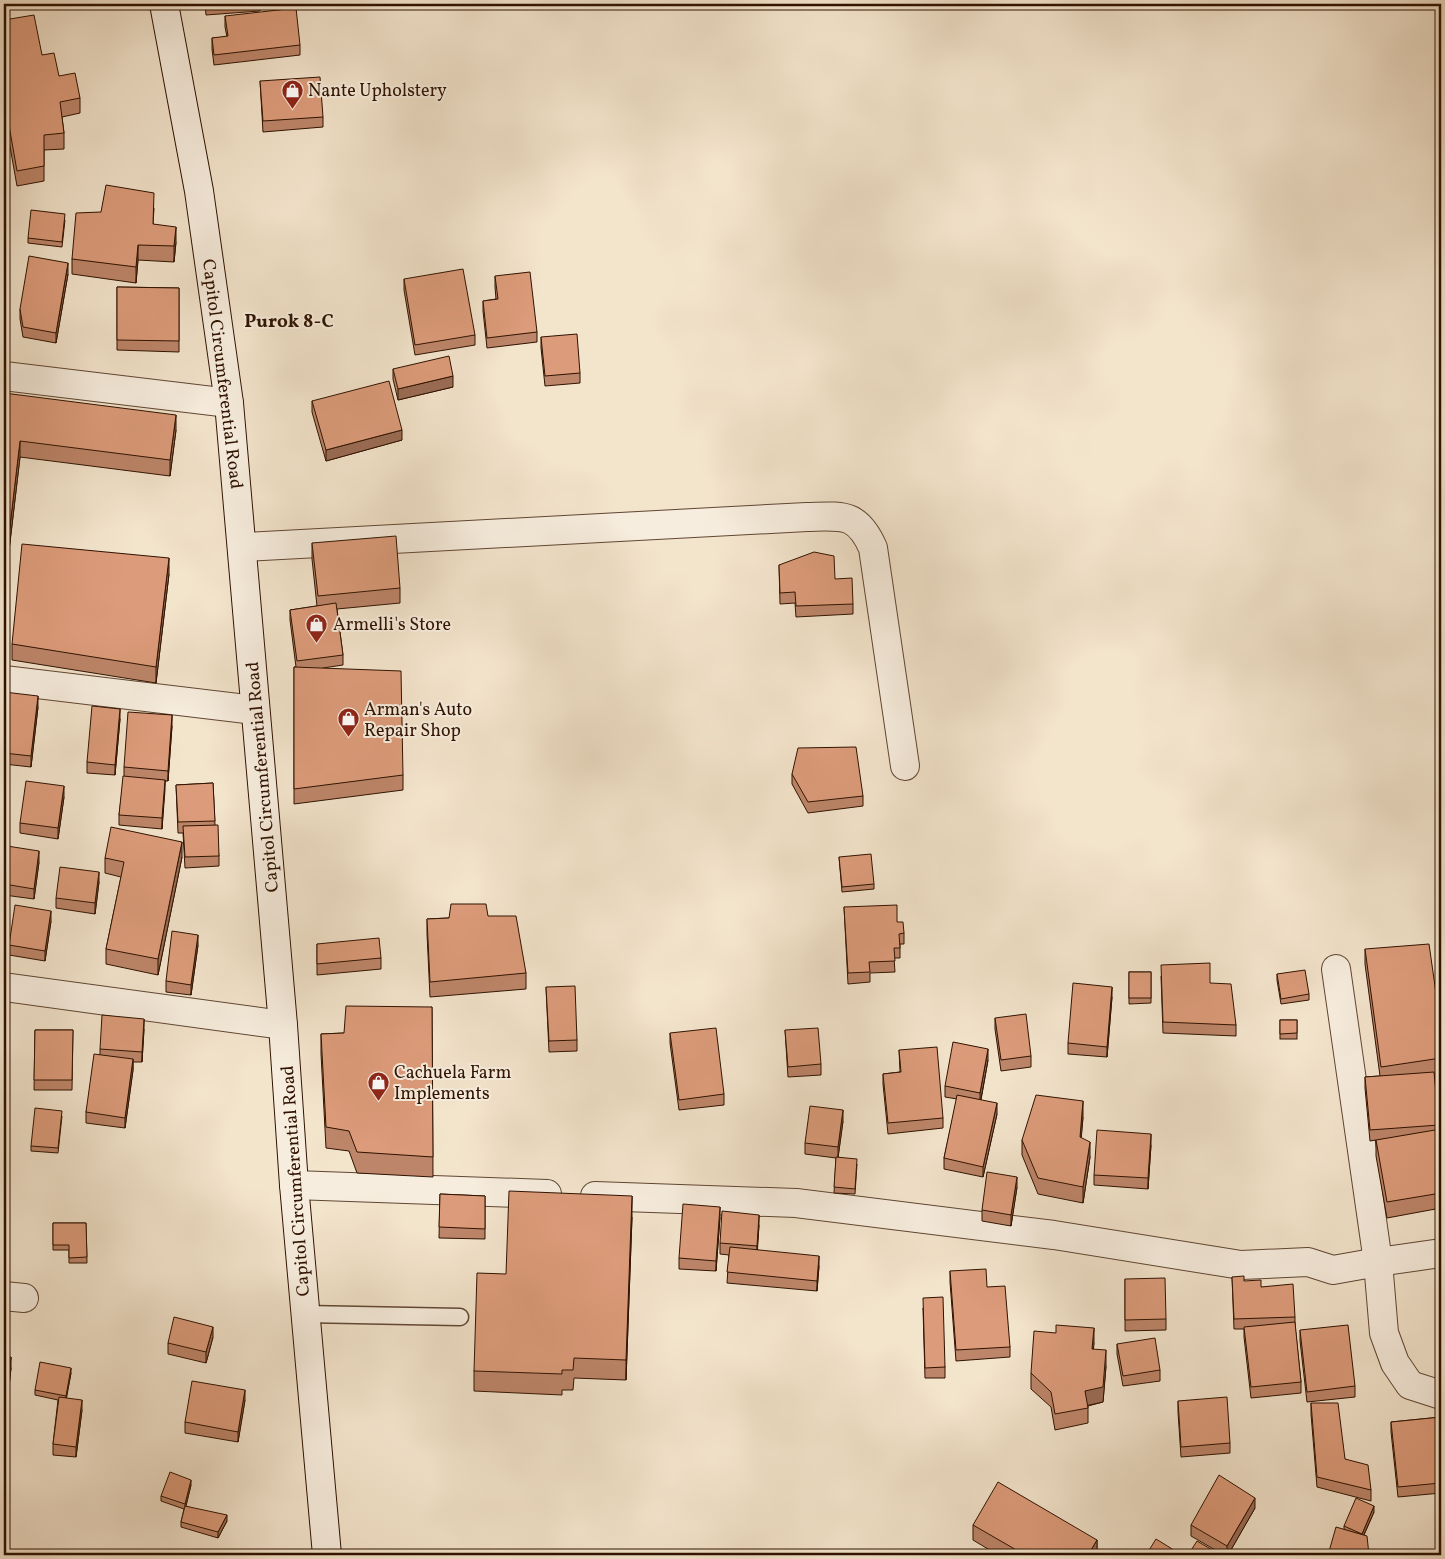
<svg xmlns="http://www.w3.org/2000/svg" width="1445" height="1559" font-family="Vollkorn,serif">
<rect width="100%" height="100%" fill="#f3e4cc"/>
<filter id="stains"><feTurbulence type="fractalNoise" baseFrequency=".004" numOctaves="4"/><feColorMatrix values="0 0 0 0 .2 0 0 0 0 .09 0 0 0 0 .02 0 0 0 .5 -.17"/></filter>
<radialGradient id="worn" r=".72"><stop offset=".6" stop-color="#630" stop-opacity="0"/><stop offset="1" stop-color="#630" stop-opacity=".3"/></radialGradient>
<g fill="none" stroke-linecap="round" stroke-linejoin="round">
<defs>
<polyline id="service" points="305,1314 460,1317"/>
<g id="minor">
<polyline points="4,376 229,403"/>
<path d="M243,547l564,-30c35,-1 50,-5 66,31l32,218"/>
<polyline points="4,680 255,710"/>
<polyline points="1336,969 1378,1262 1384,1333 1395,1363 1410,1385 1441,1395"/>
<polyline points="4,987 283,1025"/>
<polyline points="294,1185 547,1194"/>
<polyline points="595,1196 796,1203 1054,1235 1241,1265 1308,1262 1333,1270 1378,1262 1441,1253"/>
<polyline points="4,1296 24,1298"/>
</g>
<polyline id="secondary" points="164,4 199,191 229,403 283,1025 294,1185 327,1555"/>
</defs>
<use href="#service" stroke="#604633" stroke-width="19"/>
<use href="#minor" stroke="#604633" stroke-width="30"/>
<use href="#secondary" stroke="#2f1200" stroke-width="30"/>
<use href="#service" stroke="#f7edde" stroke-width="16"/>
<use href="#minor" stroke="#f7edde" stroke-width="28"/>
<use href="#secondary" stroke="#f7edde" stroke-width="28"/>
</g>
<g fill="#bd8569" stroke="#2f1200">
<polygon points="205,4 260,4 260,11 206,15"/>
<polygon points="225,16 300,45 300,55 214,65 212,49 212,38 227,37 225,27"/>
<polygon points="4,20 42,55 59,76 80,98 80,113 62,117 64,133 64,149 44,150 44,181 17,186 4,113"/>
<polygon points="260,81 323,117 323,127 263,132"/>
<polygon points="154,208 153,224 176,242 174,262 138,260 136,283 72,274 72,259 101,212"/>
<polygon points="65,220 62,247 28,243 28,238"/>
<polygon points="68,274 56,343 23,337 20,319 20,309"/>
<polygon points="495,276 537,332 537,342 487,348 483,311 483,301 496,299 495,287"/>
<polygon points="404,279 475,335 475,345 415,355 404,290"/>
<polygon points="117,287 179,288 179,352 117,350"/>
<polygon points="541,337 580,373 580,383 545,386 541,348"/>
<polygon points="393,369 453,387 398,400 393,379"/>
<polygon points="4,393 176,430 170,476 20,457 8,559 4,606"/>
<polygon points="312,401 402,440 326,461 312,412"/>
<polygon points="312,543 400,588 400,603 337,609 343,655 343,665 323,668 403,775 403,790 294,804 294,667 296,667 290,620 290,610 317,606 312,559"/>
<polygon points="779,565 835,579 853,604 853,614 796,617 795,603 780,604"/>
<polygon points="169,574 156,683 12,660 12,644"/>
<polygon points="4,692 38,707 31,767 4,764"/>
<polygon points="120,719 115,775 87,773 87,762"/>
<polygon points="172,726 168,781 165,781 162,829 119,825 119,815 124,776 124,767"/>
<polygon points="792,774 863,796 863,806 808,813 792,784"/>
<polygon points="213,783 215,825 219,856 219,866 185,868 183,833 178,833 176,785"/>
<polygon points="64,797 58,839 20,833 20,823"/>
<polygon points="182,857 158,975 106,964 106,949 121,877 105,873 105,858"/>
<polygon points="839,857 874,884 874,889 842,892"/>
<polygon points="39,862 34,899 4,895 4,870"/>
<polygon points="99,882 95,914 56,908 56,898"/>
<polygon points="844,907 897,922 904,933 904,944 900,944 900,958 894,958 895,972 870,973 870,982 848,984"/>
<polygon points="488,916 526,973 526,989 430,997 427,934 427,919"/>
<polygon points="51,921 45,961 9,955 9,945"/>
<polygon points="317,944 381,958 381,969 317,975"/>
<polygon points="198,945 191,995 166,992 166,981"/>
<polygon points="1365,949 1441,1028 1441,1074 1435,1075 1439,1129 1441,1129 1441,1208 1387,1218 1376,1156 1376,1140 1370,1141 1365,1088 1365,1077 1380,1076 1365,964"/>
<polygon points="1129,972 1151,972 1151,1003 1129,1004"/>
<polygon points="1277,974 1309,994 1309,1000 1281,1004 1277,980"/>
<polygon points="1161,976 1210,983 1236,1025 1236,1036 1163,1033"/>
<polygon points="546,987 577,1040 577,1051 549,1052"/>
<polygon points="1112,997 1107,1057 1068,1054 1068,1043"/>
<polygon points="432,1007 433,1177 357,1173 349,1151 326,1148 321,1054 321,1034 344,1033"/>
<polygon points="995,1018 1031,1056 1031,1067 1001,1071 995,1029"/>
<rect x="1280" y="1020" width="17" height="19"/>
<polygon points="144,1029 142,1062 133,1062 133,1070 125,1128 86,1123 86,1112 100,1054 100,1049"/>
<polygon points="35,1030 73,1030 72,1090 34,1090"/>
<polygon points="785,1030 821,1064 821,1075 788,1077"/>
<polygon points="670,1033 724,1094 724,1105 679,1110 670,1043"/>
<polygon points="899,1050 943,1118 943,1128 888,1134 883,1084 883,1074 900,1072"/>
<polygon points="988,1060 981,1100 997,1114 983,1177 944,1169 944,1158 957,1099 945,1097 945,1086"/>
<polygon points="62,1116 58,1153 31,1151 31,1146"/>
<polygon points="1083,1117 1081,1138 1090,1157 1083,1203 1038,1194 1022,1155 1022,1140"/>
<polygon points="843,1121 838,1157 857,1164 855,1194 834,1193 836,1158 805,1154 805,1143"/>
<polygon points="1151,1145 1148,1189 1094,1185 1094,1175"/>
<polygon points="1017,1187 1011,1226 982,1221 982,1210"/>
<polygon points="440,1194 485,1196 485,1239 439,1238"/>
<polygon points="632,1217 626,1380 574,1378 573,1390 562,1390 562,1395 474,1391 474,1371 506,1274"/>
<polygon points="720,1217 716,1271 679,1269 679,1258"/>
<polygon points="53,1223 86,1223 87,1263 69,1263 69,1250 53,1250"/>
<polygon points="759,1225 757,1250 819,1266 817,1291 727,1283 729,1255 720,1254 720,1243"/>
<polygon points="950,1271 987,1287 1010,1347 1010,1357 956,1361 950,1282"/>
<polygon points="1232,1277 1261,1287 1295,1317 1295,1326 1301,1382 1301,1393 1251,1398 1244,1337 1244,1329 1234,1329"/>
<polygon points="1125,1279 1166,1319 1166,1330 1125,1331"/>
<polygon points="923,1308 945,1367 945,1378 925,1378"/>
<polygon points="1300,1330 1355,1386 1355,1397 1307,1402 1300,1341"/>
<polygon points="213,1337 206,1363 168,1354 168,1343"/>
<polygon points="1094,1343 1093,1349 1106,1366 1103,1402 1088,1406 1088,1423 1055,1430 1051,1407 1031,1389 1031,1373"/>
<polygon points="1117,1344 1160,1370 1160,1381 1123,1386 1117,1354"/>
<polygon points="4,1356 11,1368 5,1424 4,1423"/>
<polygon points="71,1373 66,1398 82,1410 76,1457 53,1455 53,1444 58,1400 35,1395 35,1390"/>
<polygon points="245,1400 238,1442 185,1433 185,1422"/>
<polygon points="1178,1401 1230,1443 1230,1453 1181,1457 1178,1412"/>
<polygon points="1311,1403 1345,1459 1371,1490 1371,1501 1317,1487 1311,1414"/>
<polygon points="1441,1417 1441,1493 1398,1497 1391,1432 1391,1422"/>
<polygon points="191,1485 186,1506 227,1521 218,1538 181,1527 181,1522 184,1509 161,1501 161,1496"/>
<polygon points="1255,1508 1228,1555 1224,1555 1191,1536 1191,1525"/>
<polygon points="1374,1512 1364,1535 1344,1530 1344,1526"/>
<polygon points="973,1525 1097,1540 1097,1555 998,1555 973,1540"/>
</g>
<g fill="#9a6c55" stroke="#2f1200">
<polygon points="176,227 176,242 174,262 174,246"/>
<polygon points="138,245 138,260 136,283 136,267"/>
<polygon points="68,263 68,274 56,343 56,333"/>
<polygon points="453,376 453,387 398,400 398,389"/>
<polygon points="176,415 176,430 170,476 170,460"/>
<polygon points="402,430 402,440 326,461 326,450"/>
<polygon points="20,441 20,457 8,559 4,606 4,595 8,553 8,543"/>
<polygon points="169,558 169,574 156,683 156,667"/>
<polygon points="38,696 38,707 31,767 31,756"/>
<polygon points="120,709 120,719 115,775 115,765"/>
<polygon points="172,715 172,726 168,781 168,771"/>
<polygon points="165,780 165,790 162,829 162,818"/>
<polygon points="64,786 64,797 58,839 58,828"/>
<polygon points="182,842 182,857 158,975 158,959"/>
<polygon points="39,851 39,862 34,899 34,889"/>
<polygon points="99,872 99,882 95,914 95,903"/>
<polygon points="51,911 51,921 45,961 45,951"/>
<polygon points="198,935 198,945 191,995 191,985"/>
<polygon points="1112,987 1112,997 1107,1057 1107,1047"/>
<polygon points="144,1019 144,1029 142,1062 142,1052"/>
<polygon points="988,1049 988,1060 980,1104 980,1093"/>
<polygon points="133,1059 133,1070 125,1128 125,1118"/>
<polygon points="1083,1101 1083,1117 1080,1153 1080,1137"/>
<polygon points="997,1103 997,1114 983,1177 983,1167"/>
<polygon points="843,1110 843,1121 838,1158 838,1147"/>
<polygon points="1151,1134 1151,1145 1148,1189 1148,1178"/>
<polygon points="1090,1142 1090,1157 1083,1203 1083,1187"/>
<polygon points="1017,1177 1017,1187 1011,1226 1011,1215"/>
<polygon points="632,1196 632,1217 626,1380 626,1360"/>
<polygon points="720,1207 720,1217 716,1271 716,1261"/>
<polygon points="759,1215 759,1225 757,1257 757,1246"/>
<polygon points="819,1256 819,1266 817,1291 817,1281"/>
<polygon points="213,1327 213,1337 206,1363 206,1352"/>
<polygon points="1094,1328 1094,1343 1092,1365 1092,1349"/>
<polygon points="1106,1350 1106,1366 1103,1402 1085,1406 1085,1391"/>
<polygon points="11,1357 11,1368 5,1424 5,1413"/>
<polygon points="71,1368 71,1373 66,1401 66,1396"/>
<polygon points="245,1390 245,1400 238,1442 238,1432"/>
<polygon points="82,1400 82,1410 76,1457 76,1447"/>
<polygon points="191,1480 191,1485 185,1509 185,1504"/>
<polygon points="1255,1498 1255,1508 1228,1555 1227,1555 1227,1546"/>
<polygon points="1374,1506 1374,1512 1362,1539 1362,1534"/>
<polygon points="227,1515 227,1521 218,1538 218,1532"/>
<polygon points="1097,1540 1097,1555 1088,1555"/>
</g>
<g fill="#dc9b7a" stroke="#2f1200">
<polygon points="296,8 300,45 214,55 212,38 228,36 225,16"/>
<polygon points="34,15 42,55 54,53 59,76 75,73 80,98 60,102 64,133 44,135 44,166 17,171 4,97 4,20"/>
<polygon points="320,77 323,117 263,121 260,81"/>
<polygon points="106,185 154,193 153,224 176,227 174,246 138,245 136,267 72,259 76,213 101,212"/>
<polygon points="31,210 65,214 62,242 28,238"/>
<polygon points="29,256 68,263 56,333 23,327 20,309"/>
<polygon points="463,269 475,335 415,345 404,279"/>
<polygon points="530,272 537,332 487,338 483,301 498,299 495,276"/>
<polygon points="117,287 179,288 179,341 117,340"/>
<polygon points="577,334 580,373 545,376 541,337"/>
<polygon points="449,356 453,376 398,389 393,369"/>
<polygon points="389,381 402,430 326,450 312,401"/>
<polygon points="4,393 176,415 170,460 20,441 8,543 4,543"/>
<polygon points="396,536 400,588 318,596 312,543"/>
<polygon points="22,544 169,558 156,667 12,644"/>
<polygon points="814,552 834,556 835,579 852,578 853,604 796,606 795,592 780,593 779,565"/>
<polygon points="4,553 8,553 4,595"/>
<polygon points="336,603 343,655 297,661 290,610"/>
<polygon points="294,667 401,671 403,775 294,789"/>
<polygon points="4,692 38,696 31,756 4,753"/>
<polygon points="92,706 120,709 115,765 87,762"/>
<polygon points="128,712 172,715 168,771 124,767"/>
<polygon points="856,747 863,796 808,802 792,774 798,748"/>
<polygon points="123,776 165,780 162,818 119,815"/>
<polygon points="26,781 64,786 58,828 20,823"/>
<polygon points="213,783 215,821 178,822 176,785"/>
<polygon points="218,825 219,856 185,857 183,826"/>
<polygon points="111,827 182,842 158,959 106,949 124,862 105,858"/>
<polygon points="7,846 39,851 34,889 4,884 4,870"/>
<polygon points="871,854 874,884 842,887 839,857"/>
<polygon points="60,867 99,872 95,903 56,898"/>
<polygon points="451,904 486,904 488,916 516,916 526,973 430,982 427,919 449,918"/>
<polygon points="15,905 51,911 45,951 9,945"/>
<polygon points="897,905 897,922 903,922 904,933 899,934 900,948 894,948 895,961 869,962 870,972 848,973 844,907"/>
<polygon points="172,931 198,935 191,985 166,981"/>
<polygon points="379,938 381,958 317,964 317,944"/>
<polygon points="1429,944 1441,1028 1441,1058 1381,1067 1365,949"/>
<polygon points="1210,963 1210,983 1231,984 1236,1025 1163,1022 1161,965"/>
<polygon points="1305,970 1309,994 1281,999 1277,974"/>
<rect x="1129" y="972" width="22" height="26"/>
<polygon points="1073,983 1112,987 1107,1047 1068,1043"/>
<polygon points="575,986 577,1040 549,1041 546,987"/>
<polygon points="346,1006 432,1007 433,1157 357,1152 349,1131 326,1127 321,1034 344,1033"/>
<polygon points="1026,1014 1031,1056 1001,1060 995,1018"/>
<polygon points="102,1015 144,1019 142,1052 100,1049"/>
<polygon points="1280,1020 1297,1020 1297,1033 1280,1034"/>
<polygon points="716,1028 724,1094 679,1100 670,1033"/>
<polygon points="818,1028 821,1064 788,1067 785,1030"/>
<polygon points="35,1030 73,1030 72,1080 34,1080"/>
<polygon points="953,1042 988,1049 980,1093 945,1086"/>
<polygon points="937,1047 943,1118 888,1123 883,1074 901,1072 899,1050"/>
<polygon points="94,1054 133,1059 125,1118 86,1112"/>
<polygon points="1434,1072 1439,1125 1370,1130 1365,1077"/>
<polygon points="957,1095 997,1103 983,1167 944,1158"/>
<polygon points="1036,1095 1083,1101 1080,1137 1090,1142 1083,1187 1038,1178 1022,1140"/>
<polygon points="810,1106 843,1110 838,1147 805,1143"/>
<polygon points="35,1108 62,1111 58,1148 31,1146"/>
<polygon points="1441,1129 1441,1193 1387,1202 1376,1140"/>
<polygon points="1097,1130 1151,1134 1148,1178 1094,1175"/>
<polygon points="836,1157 857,1159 855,1189 834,1187"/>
<polygon points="987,1172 1017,1177 1011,1215 982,1210"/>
<polygon points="509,1191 632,1196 626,1360 574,1358 573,1370 562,1370 562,1374 474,1371 477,1273 506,1274"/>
<polygon points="440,1194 485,1196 485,1229 439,1227"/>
<polygon points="683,1204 720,1207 716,1261 679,1258"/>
<polygon points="722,1211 759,1215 757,1246 720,1243"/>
<polygon points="53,1223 86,1223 87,1257 69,1258 69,1245 53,1245"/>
<polygon points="730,1247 819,1256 817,1281 727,1272"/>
<polygon points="986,1269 987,1287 1005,1286 1010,1347 956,1350 950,1271"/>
<polygon points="1244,1276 1244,1281 1261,1280 1261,1287 1293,1284 1295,1317 1234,1319 1232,1277"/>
<polygon points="1165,1278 1166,1319 1125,1320 1125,1279"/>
<polygon points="943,1297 945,1367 925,1368 923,1298"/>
<polygon points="174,1317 213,1327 206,1352 168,1343"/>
<polygon points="1295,1322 1301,1382 1251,1387 1244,1327"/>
<polygon points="1056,1325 1094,1328 1092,1349 1106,1350 1103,1387 1085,1391 1088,1408 1055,1414 1051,1392 1031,1373 1034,1331 1056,1333"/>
<polygon points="1348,1325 1355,1386 1307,1392 1300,1330"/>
<polygon points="1155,1338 1160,1370 1123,1376 1117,1344"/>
<polygon points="4,1356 11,1357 5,1413 4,1413"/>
<polygon points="40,1362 71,1368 66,1396 35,1390"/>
<polygon points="192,1381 245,1390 238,1432 185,1422"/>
<polygon points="59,1397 82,1400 76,1447 53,1444"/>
<polygon points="1227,1397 1230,1443 1181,1447 1178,1401"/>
<polygon points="1311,1403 1338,1403 1345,1459 1368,1465 1371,1490 1317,1477"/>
<polygon points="1441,1417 1441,1483 1398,1487 1391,1422"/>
<polygon points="170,1472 191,1480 185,1504 161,1496"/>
<polygon points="1219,1475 1255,1498 1227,1546 1191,1525"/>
<polygon points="998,1482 1097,1540 1088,1555 1075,1555 1073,1554 1072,1555 1025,1555 973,1525"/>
<polygon points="1356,1498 1374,1506 1362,1534 1344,1526"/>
<polygon points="185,1506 227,1515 218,1532 181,1522"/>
<polygon points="1336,1527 1367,1536 1369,1555 1328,1555"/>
<polygon points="1156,1539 1182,1555 1146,1555"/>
<polygon points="1197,1541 1221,1555 1188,1555"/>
</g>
<defs>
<symbol id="shop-pin" viewBox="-11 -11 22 30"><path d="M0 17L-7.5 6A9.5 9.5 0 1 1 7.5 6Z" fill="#8f2418" stroke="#f7edde"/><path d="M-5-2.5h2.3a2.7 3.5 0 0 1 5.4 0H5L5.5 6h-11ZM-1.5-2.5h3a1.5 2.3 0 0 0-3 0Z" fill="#fff"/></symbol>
</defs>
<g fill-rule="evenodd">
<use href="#shop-pin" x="280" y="78" width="25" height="34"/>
<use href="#shop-pin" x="304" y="612" width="25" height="34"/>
<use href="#shop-pin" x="336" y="706" width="25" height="34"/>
<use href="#shop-pin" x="366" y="1070" width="25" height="34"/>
</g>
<g text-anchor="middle" stroke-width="4" stroke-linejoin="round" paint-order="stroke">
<g font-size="18" fill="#2f1200" stroke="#f7edde" text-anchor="start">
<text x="308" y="96">Nante Upholstery</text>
<text x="333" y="630">Armelli's Store</text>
<text x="364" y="715">Arman's Auto<tspan x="364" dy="21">Repair Shop</tspan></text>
<text x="394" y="1078">Cachuela Farm<tspan x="394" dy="21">Implements</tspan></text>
</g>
<g font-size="18" fill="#2f1200" stroke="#f7edde">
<text transform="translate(223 374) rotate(83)" y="6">Capitol Circumferential Road</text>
<text transform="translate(262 777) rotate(-95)" y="6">Capitol Circumferential Road</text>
<text transform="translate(295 1181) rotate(-94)" y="6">Capitol Circumferential Road</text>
</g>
<g font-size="19" font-weight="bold" fill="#2f1200" stroke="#f7edde">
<text x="289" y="327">Purok 8-C</text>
</g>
</g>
<rect width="1445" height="1559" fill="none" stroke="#f3e4cc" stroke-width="20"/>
<rect x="5" y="5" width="1435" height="1549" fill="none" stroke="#2f1200" stroke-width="2.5"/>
<rect x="10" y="10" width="1425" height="1539" fill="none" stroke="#2f1200"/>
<rect width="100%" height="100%" filter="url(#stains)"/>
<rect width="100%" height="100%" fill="url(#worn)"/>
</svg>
